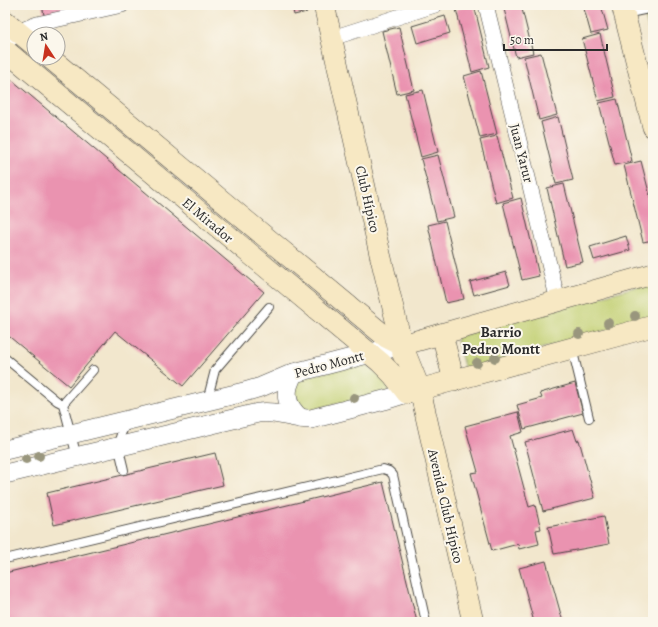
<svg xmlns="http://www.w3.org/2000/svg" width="658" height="627" font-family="Alegreya,serif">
<rect width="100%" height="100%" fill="#fbf7ec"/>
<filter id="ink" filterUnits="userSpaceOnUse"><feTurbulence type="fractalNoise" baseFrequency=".025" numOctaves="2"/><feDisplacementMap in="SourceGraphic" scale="8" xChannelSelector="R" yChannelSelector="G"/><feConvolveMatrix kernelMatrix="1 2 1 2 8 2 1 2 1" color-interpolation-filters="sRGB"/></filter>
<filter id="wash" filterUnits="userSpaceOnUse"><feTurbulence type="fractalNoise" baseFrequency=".012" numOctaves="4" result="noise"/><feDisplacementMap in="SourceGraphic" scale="16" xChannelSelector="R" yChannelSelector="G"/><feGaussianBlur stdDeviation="0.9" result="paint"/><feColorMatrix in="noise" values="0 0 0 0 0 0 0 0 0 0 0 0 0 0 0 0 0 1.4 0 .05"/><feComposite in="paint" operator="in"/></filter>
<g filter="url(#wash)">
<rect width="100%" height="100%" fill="#f2e7cd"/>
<g fill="#c1cf71" stroke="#767d4e">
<polygon points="642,5 653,5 653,47"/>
<polygon points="653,282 653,317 465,370 456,337"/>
<polygon points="363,362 383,378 391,392 300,412 294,386 299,379"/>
</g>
<g id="blocks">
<g fill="#ea93b0">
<polygon points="42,5 63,5 64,11 44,15"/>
<polygon points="292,5 305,5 307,12 294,15"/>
<polygon points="474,5 489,67 472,72 456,9"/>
<polygon points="503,5 521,5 533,53 516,57"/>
<polygon points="583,5 601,5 608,30 591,34"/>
<polygon points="445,16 450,33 417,43 412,26"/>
<polygon points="399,27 414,90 397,94 382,31"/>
<polygon points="600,34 615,97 598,101 582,39"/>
<polygon points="541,53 557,115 539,120 524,57"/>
<polygon points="481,71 497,134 480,138 464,76"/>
<polygon points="12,80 264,292 183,386 115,331 69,386 5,333 5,91"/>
<polygon points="423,90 438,152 421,157 405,94"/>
<polygon points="617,99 632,161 615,165 599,103"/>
<polygon points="558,117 573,180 556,184 541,122"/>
<polygon points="497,136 513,198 496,203 480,140"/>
<polygon points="438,155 454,217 437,221 421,159"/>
<polygon points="641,161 653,208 653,240 643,242 624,165"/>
<polygon points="564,184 583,262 565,266 547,188"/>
<polygon points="521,198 539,276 522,280 503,203"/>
<polygon points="445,221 464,299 446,303 428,225"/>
<polygon points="626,236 630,250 594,260 590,247"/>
<polygon points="506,272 510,285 474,295 470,282"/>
<polygon points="575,383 583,413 524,429 517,405 542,398 540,393"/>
<polygon points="518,412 523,432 510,436 529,507 535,505 541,529 536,530 539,544 519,549 518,544 492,551 471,473 478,472 465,426"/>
<polygon points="573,429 577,441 579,440 595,498 543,511 525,442"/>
<polygon points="215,453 223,485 54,525 47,493"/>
<polygon points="383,482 417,622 5,622 5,573"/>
<polygon points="604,516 609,544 554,554 548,527"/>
<polygon points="546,561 563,622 534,622 519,568"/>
</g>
</g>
</g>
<g filter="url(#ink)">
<use href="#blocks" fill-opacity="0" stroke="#494743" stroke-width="1"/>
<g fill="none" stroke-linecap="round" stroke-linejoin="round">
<defs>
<g id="service">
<polyline points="625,14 653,8"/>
<polyline points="572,348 589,418"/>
<polyline points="5,358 57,401 63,404 77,457"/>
<polyline points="207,401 215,370 269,307"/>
<polyline points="63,404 93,370"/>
<path d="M124,470c-4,-18 -10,-30 3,-46"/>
<polyline points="5,559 383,469 389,471 393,475 426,622"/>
</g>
<g id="minor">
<polyline points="486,5 558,301"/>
<polyline points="332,38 435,5"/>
<path d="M5,43c12,-10 17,-14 32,-19l85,-19"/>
</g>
<g id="tertiary">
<path d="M294,373c-10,17 -10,31 6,45"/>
<polyline points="5,450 244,392 261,387 294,373 402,345"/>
<path d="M5,474l253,-61c18,-3 35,6 53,6l77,-20 19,-6"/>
</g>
<g id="secondary">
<polyline points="324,5 380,254 402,345 403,355"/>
<polyline points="622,5 653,127"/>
<polyline points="5,21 34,45"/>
<polyline points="5,50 380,362 393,375 407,393"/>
<polyline points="50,58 386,337 402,345 420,390 473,622"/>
<polyline points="442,334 454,381"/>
<polyline points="402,345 653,274"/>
<polyline points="407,393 653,326"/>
</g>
</defs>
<use href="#service" stroke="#494743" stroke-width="10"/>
<use href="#minor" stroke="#494743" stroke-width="16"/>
<use href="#tertiary" stroke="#494743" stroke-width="20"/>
<use href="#secondary" stroke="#494743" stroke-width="22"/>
<use href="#service" stroke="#fff" stroke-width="8"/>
<use href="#minor" stroke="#fff" stroke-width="15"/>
<use href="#tertiary" stroke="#fff" stroke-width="19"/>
<use href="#secondary" stroke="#f7e8c3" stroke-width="21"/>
</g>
<g fill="#99967d">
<circle cx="635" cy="316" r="5"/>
<circle cx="608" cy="323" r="5"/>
<circle cx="579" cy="334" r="5"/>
<circle cx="495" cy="358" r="5"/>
<circle cx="477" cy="363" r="5"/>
<circle cx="354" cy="398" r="5"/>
<circle cx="39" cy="456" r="5"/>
<circle cx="26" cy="459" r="5"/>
</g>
</g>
<g text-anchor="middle" stroke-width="4" stroke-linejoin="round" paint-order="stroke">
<g font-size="14" fill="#2b2b2b" stroke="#fbf7ec">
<text transform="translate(522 153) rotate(76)" y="5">Juan Yarur</text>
<text transform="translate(368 199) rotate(77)" y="5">Club Hípico</text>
<text transform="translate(208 220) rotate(40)" y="5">El Mirador</text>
<text transform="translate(329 364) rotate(-15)" y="5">Pedro Montt</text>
<text transform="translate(446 506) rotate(77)" y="5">Avenida Club Hípico</text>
</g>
<g font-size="15" font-weight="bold" fill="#2b2b2b" stroke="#fbf7ec">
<text x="501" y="337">Barrio<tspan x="501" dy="17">Pedro Montt</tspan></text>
</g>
</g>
<rect width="658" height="627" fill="none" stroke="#fbf7ec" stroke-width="20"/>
<g transform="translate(46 46) rotate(348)"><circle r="19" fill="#fbf7ec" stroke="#a8a59f"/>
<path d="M0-3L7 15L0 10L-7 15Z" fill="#c8321e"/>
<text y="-6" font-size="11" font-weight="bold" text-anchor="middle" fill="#2b2b2b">N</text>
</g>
<path d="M504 44v6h103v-6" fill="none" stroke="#2b2b2b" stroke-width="2"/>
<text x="510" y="44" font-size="12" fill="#2b2b2b" stroke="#fbf7ec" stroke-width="3" paint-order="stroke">50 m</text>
</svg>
